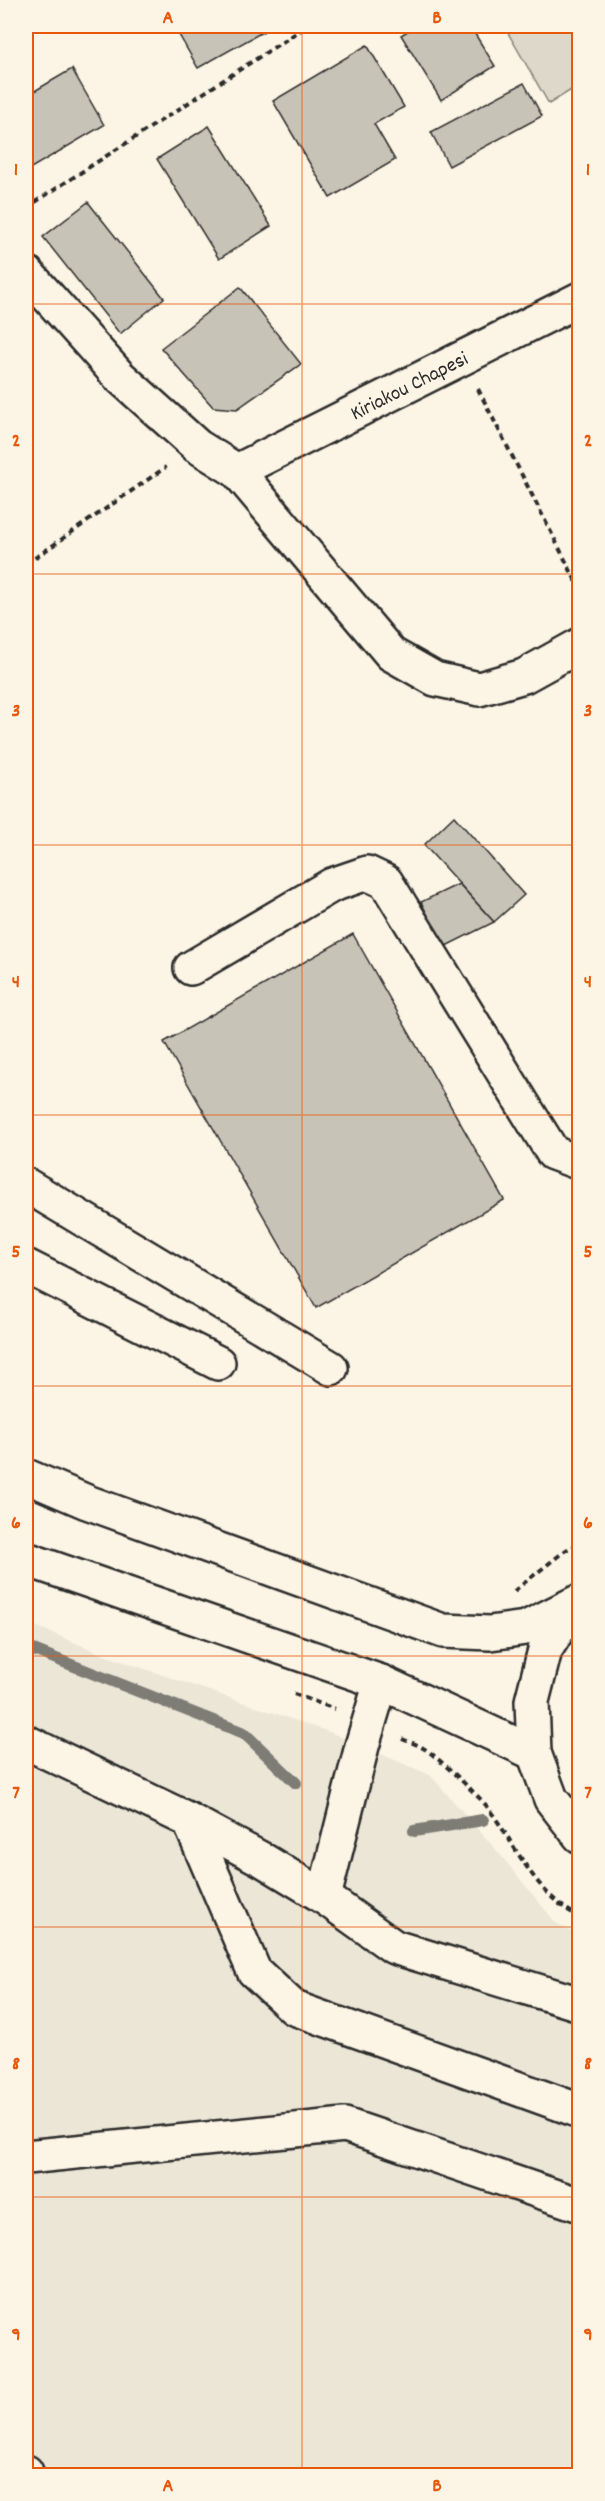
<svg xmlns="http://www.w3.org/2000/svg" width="605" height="2501" font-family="Dekko,sans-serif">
<rect width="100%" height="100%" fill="#fcf5e5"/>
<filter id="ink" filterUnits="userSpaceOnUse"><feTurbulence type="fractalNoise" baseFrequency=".0167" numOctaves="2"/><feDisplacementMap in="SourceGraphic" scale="12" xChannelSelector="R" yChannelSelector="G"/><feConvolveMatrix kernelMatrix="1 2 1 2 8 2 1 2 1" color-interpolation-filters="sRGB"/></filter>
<g filter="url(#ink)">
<polygon fill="#ece6d7" points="26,1622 104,1655 327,1731 430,1775 493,1846 556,1923 579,1936 579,2475 26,2475"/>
<polygon fill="#ded8ca" stroke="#84827a" stroke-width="1.5" points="504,26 579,26 579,85 549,104"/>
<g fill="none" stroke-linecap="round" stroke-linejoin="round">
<g stroke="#7d7b74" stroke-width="12">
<polyline points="26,1647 244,1733 296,1783"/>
<polyline points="414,1831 483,1820"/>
</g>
</g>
<g fill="#c8c3b7" stroke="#2b2b2b" stroke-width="1.5">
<polygon points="174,26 273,26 198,68"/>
<polygon points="416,26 470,26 495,66 441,100 401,35"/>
<polygon points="367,45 404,107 374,124 395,160 330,198 273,101"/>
<polygon points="72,69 104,125 26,171 26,96"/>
<polygon points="524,83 542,116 449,166 431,132"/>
<polygon points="209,126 271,226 219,259 157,159"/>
<polygon points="88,202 164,298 120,334 43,237"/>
<polygon points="240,287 301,364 237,409 213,407 161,348"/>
<polygon points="454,816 524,895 494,922 424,845"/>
<polygon points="459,884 494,922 444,947 421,902"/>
<polygon points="353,934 504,1200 316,1308 164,1042"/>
</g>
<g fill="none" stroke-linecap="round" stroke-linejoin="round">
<defs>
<g id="minor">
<polyline points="26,272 119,376 197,446 237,471 391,654 435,679 479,689 524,676 580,645"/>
<path id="s1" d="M237,471l343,-172"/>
<polyline points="191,968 332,885 367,873 386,882 553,1153 580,1163"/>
<polyline points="26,1185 331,1368"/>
<polyline points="26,1266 218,1363"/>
<polyline points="26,1742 189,1820 263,1860 324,1897 394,1947 580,2004"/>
<polyline points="189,1820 254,1971 294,2008 580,2111"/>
<polyline points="324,1897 362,1746 381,1682"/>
<polyline points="26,2157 345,2125 580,2205"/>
<polyline points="26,2472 26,2476"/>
</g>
<g id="major">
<polyline points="26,1476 87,1502 443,1631 490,1633 526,1628 580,1601"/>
<polyline points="26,1559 381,1682 534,1753"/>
<polyline points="573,1606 545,1650 532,1701 534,1753 551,1799 580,1836"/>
</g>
</defs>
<use href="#minor" stroke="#2b2b2b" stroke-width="38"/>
<use href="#major" stroke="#2b2b2b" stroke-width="38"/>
<g stroke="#2b2b2b" stroke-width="4" stroke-dasharray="6 4.5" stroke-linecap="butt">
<polyline points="26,208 307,26"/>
<polyline points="478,389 580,589"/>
<polyline points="26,564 166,467"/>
<polyline points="514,1591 566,1550 580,1543"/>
<polyline points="294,1694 335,1709"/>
<path d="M402,1739c7,3 15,5 21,9 12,6 53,46 62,56 31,39 48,90 95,113"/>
</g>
<use href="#minor" stroke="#fcf5e5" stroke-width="33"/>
<use href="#major" stroke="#fcf5e5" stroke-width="33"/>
</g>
</g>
<path fill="none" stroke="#e8590c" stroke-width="1.5" stroke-opacity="0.55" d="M302,26v2450M26,304h554M26,574h554M26,845h554M26,1115h554M26,1386h554M26,1656h554M26,1927h554M26,2197h554"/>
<g text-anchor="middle" stroke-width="4.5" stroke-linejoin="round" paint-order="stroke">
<g font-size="21" fill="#2b2b2b" stroke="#fcf5e5">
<text dy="7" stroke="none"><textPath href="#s1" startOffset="192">Kiriakou Chapesi</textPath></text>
</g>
</g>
<rect width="605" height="2501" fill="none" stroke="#fcf5e5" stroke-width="66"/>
<rect x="33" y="33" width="539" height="2435" fill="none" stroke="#e8590c" stroke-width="2"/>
<g font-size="20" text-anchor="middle" font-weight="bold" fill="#e8590c">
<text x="168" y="23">A</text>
<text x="437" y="23">B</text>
<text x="16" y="175">1</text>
<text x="588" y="175">1</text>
<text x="16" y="446">2</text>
<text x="588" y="446">2</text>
<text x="16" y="716">3</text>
<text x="588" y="716">3</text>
<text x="16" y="987">4</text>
<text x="588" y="987">4</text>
<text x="16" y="1257">5</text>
<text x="588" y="1257">5</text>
<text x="16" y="1528">6</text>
<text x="588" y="1528">6</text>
<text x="16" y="1798">7</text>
<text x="588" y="1798">7</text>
<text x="16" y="2069">8</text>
<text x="588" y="2069">8</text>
<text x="16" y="2340">9</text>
<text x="588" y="2340">9</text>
<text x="168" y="2491">A</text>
<text x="437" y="2491">B</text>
</g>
</svg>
